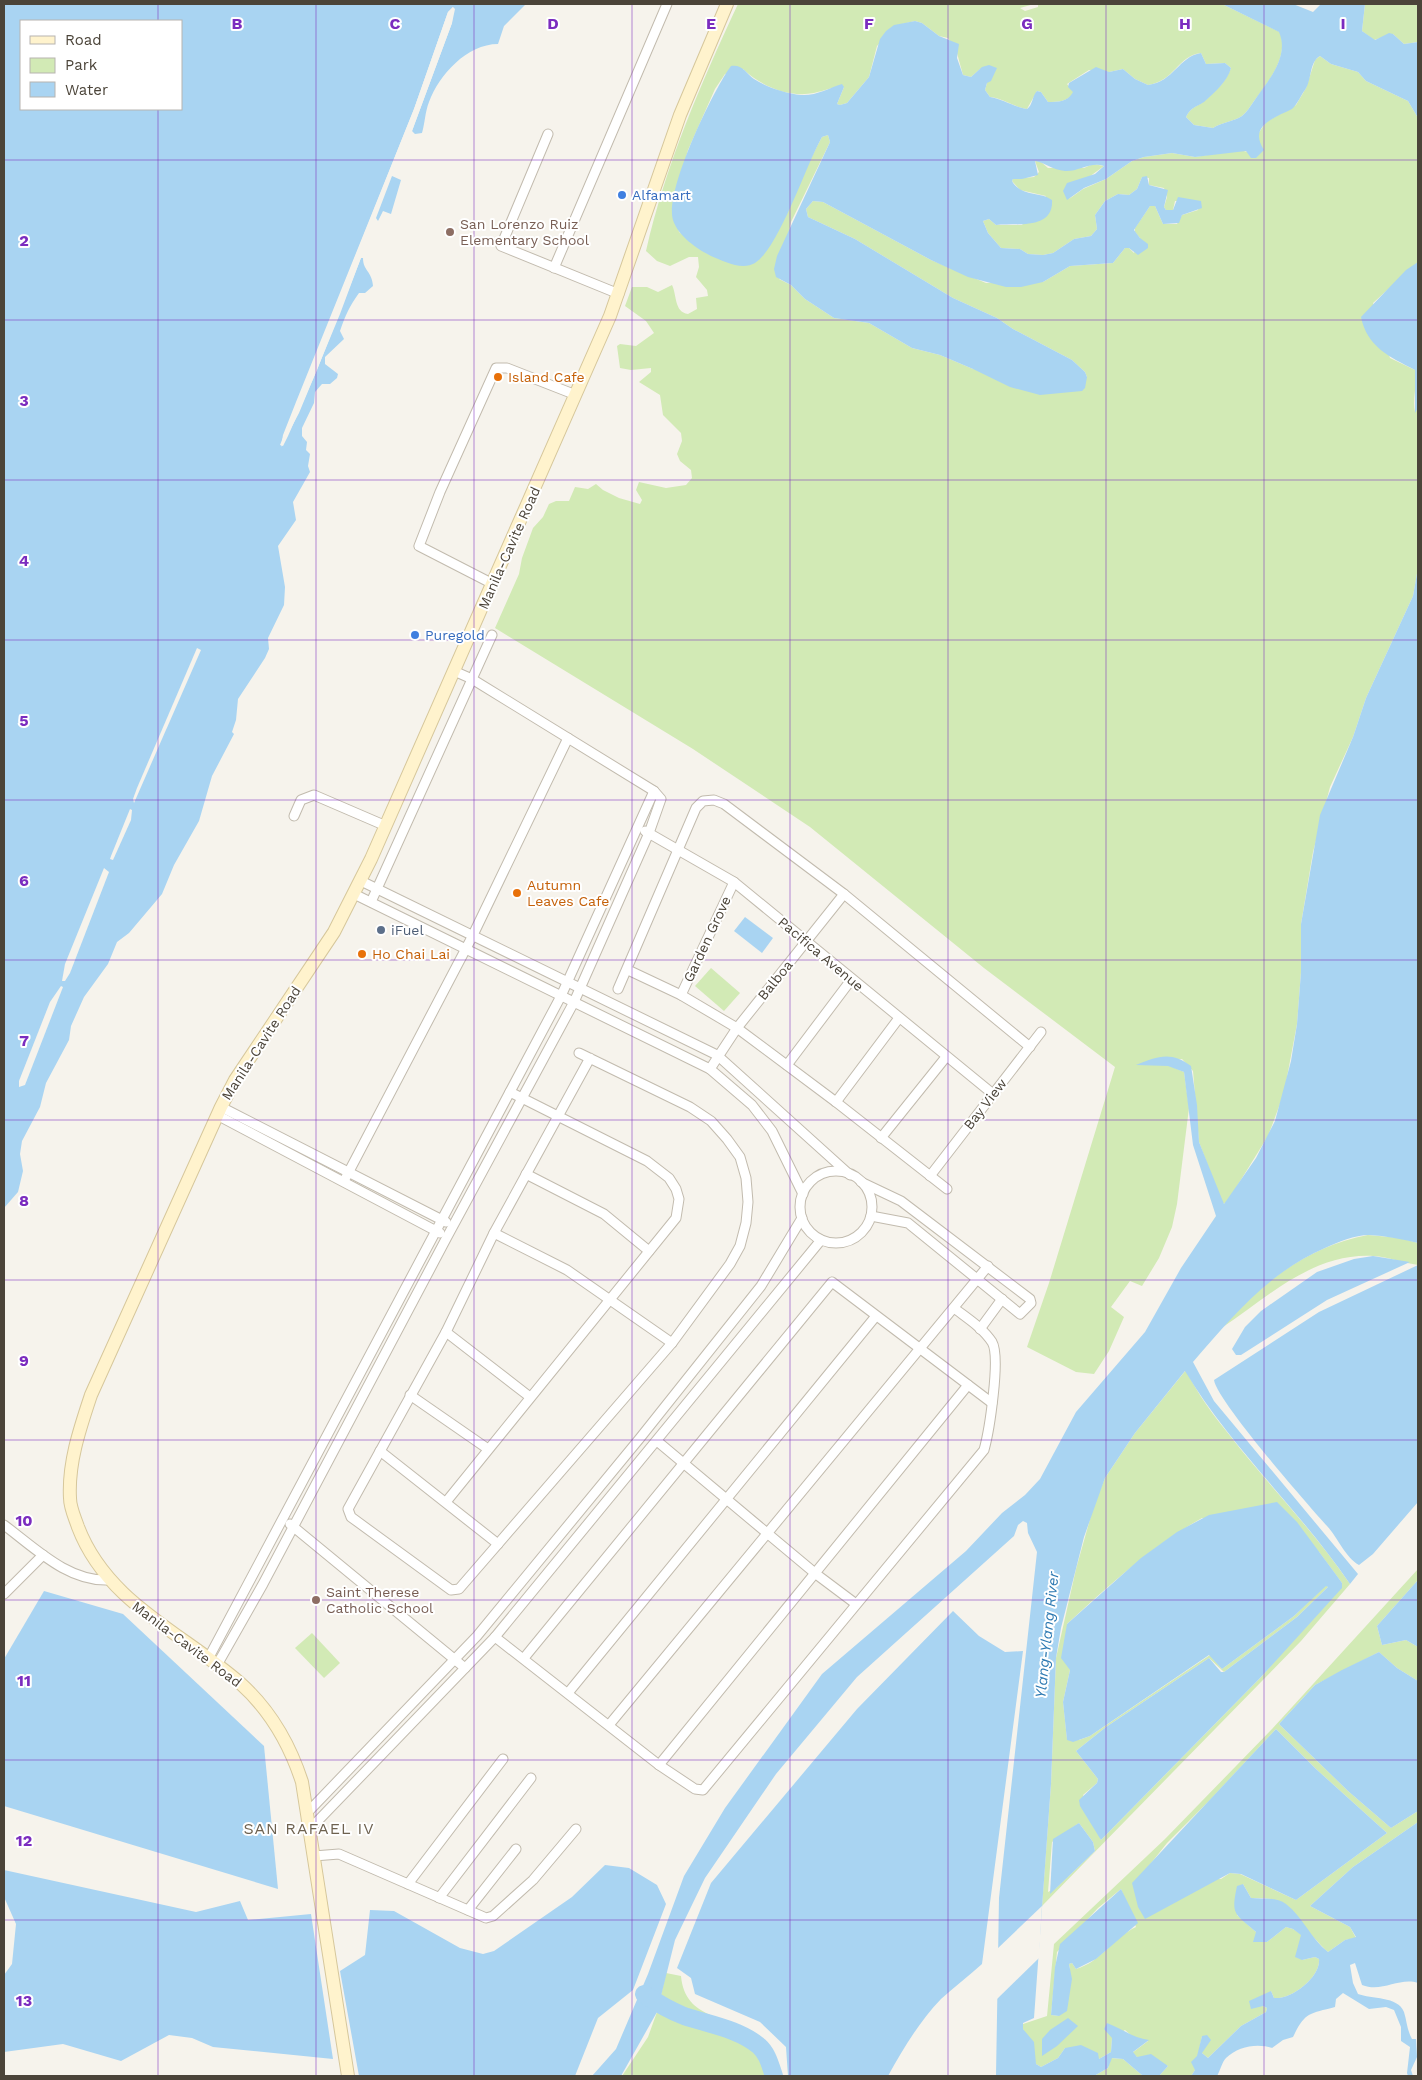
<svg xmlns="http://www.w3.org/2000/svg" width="1422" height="2080" font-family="'Work Sans',sans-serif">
<rect width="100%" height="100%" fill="#f6f3ec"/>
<g fill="#d2eab5" fill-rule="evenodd">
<path d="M738,4h296l-14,4 5,3 13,-4v-3h184l58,28c9,26 -12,50 -26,69 -4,6 -7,11 -12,15 -9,6 -20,6 -29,12l-19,-3 -8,-8c4,-9 10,-10 17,-15 12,-10 23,-20 28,-34l-6,-5 -19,1 -5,-11c-24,3 -26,28 -53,32l-13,-6 -12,-10 -14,3 -20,-2 -22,14 7,8c-6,10 -16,10 -26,10l-7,-10 -4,-1 -10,18c-13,-2 -25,-11 -37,-12l-5,-7 2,-7 -7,-14 -9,8 -8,-2 -6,-22 -9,-15 -9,-2 -17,-13 -7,-2 -17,4 -21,21 -8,31 -22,26 -7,2 -3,-1 7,-17c-11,-1 -19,4 -30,6 -26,5 -53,-7 -71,-24l-18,5 -10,15 -27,61 -15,55 6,27 29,22 72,-29c16,-29 26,-60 42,-88l6,-2 2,7 -39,80 -12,57 12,6 14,14 29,19 35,5 43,25 28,7 33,14 114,8 -2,-5 -13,-12 -59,-31 -16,-11 -44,-20 -98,-59 -47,-22 -2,-8 7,-8 10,1 108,58 55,23 57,-1 27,-16 43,-3 12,-15h4l5,5 6,-15 -5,-6v-4l15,-22h5l8,18h14l5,-9 16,-5 3,-9h-26l-2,9h-7l-2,-3 3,-10 -3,-9 -15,-3v-7l-7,-1 -5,12 -8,6 -11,-1 -13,7 -10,14 2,14 -6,7 -17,3 -21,14 -10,2 -15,-1 -8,-5 -19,-1 -13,-15 -5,-12 6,-2 7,6h26l24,-29 -26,-6 -8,-9 1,-2 21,-2 5,-5 -4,-11h5l8,7h36l9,-4 11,2 -15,11 -20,22 14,-10 23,-10 26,-18 12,-4 28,-4 23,4 44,-7 9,2 11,-10 -1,-8 8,-12 30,-17 10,-17 9,-28 5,-4 11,8 27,8 8,9 42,20 10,17v144l-45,41 17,55 25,12c3,14 -3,28 0,42l3,-4v160l-5,28 -47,102 -13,39 -23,50 -17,65 -12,72v48l-4,52 -13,69 -16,43 -42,68 -4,-1 -23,-61 -6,-71 -11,-12 -44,6h30l16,7 5,36 -12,96 -5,23 -13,31 -17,28 -12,-5 -19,26 13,10 -15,34 -15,23 -18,-2 -49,-25 22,-64 66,-216 -131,-99 -174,-141 -117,-78 -198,-121 24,-54 3,-16 11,-30 10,-11 6,-13 7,-3h13l6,-14 13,2 8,-5 7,6 16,8 21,6 2,-4 -6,-10 3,-8 27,6 20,-3 6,-7 -1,-8 -11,-9 -3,-7 5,-13 -1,-8 -18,-18 -3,-20 -21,-13 12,-10v-4l-20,2 -11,-2 -3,-22 3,-2 16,2 18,-13 -8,-12 -21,-15 7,-19h15l11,5 14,-7c5,10 2,27 16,29l9,-5 -1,-11 12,-2 -1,-6 -11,-13 3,-10 -1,-10h-9l-19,9 -13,-5 -11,-10c19,-85 55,-168 92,-247z"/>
<polygon points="1365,4 1418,4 1418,42 1404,44 1393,34 1374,40 1362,31"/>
<polygon points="711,968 740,993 724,1011 695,986"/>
<path d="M1368,1235l32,3 18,5v22c-14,-2 -29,-8 -45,-9 -60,-3 -104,40 -150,71 38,-45 86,-81 145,-92z"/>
<path d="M1186,1370c12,25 28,46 45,67 39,50 83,94 119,147l-49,57 -259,265 9,-122 5,-126 20,-89 18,-64 11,-27 30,-45zM1202,1518l117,34 23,31 -80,93 -161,164 -18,-45 14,-12 1,-4 -22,-28 30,-24 103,-69 15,14 73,-55 31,-30 -2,-2 -32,31 -72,53 -12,-14 -120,81 -11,4 -12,-1 -4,-37 7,-32 -3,-46c42,-39 85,-78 135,-106zM1079,1823l14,19 2,9 -39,37 -8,4 4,-50z"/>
<path d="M1418,1569v11l-41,46 5,19 24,-5 12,7v34l-21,-13 -18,-16 -64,33 -36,39 69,67 43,37 27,-17v11l-65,45 -43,39 40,21 6,11 -11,2 -17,12c-13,-11 -42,-50 -57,-53 -6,-1 -14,-1 -20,-1l-8,-14 -6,31 30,27 19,-15 7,2 8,5 1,26 13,-3 4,2c2,18 -28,41 -45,39l-3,-7 -8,15 4,2 -1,4 -25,14 -33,32 -6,-5v-17l-7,34 -4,6h-32l9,-10 -31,-9 -5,-4 16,-12 -14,-3 -9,-8 -13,8 -1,14 -12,7 -34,-11 -7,10 -17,9 -5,-3 -13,-35v-5l24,-8 7,-72 111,-105 107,-110zM1276,1729l40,40 71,64 -91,67 -56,-26 -10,-1 -9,6 -77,-7 23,-29 42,-42zM1121,1889l15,38c-22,10 -35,35 -60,42l-4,-6 -3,1 1,5 -11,47 -8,-1 6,-63 41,-44z"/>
<polygon points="312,1633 340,1663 324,1678 295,1648"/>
<path d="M666,1973l15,3c5,57 76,33 95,81 3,6 3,13 4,19h-158l26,-39 9,-25z"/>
<polygon points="1111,2058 1123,2059 1143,2076 1094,2076 1108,2068"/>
</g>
<g fill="#a9d4f2" fill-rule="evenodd">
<path d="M4,4h522l-22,22 -6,18c-31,0 -59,31 -69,58 -4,10 -4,21 -7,31l-7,1 -3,-3 40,-108 1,-16 -5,5 -34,97 -134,336 3,1 5,-10 29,-66 44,-112h2c0,13 9,13 10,28l-8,7h-6c-10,14 -13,21 -19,38l4,8 -19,18v7l13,10 -1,4 -7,6h-8l-7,8 -1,11 -12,25v8l5,6 -1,8 4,4 -2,12 2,6 -17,30 3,18 -18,26 7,41 -1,18 -16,33 1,11 -4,9 -27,41 -2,21 -4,12 2,2 -22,42 -13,45 -25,44 -12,29 -33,39 -12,9 -9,22 -24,33 -13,29 -2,14 -23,43 -6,24 -18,34 -2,13 3,17 -5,21 -14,16zM21,21h160v88h-160z"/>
<path d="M1222,4h71l20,8 8,-8h44l-3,27 13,9 14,-7 4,1 11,10 14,-2v76l-10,-17 -42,-20 -8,-9 -27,-8 -11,-8c-11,6 -8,24 -15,34 -4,5 -8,15 -13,19 -18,9 -44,17 -28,41l-8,8h-5l-5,-7 -51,6 -23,-4 -28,4 -12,4 -26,18 -22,9 -17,12 -4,-9 4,-8 28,-9 9,-8c-13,-5 -26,6 -39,5 -12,-1 -22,-9 -30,-10l3,14 -16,4h-9l-1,2c9,16 27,10 40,19 2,30 -36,23 -56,25l-7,-6 -6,2 5,12 13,15 19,1 8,5 15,1 10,-2 21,-14 17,-3 6,-7 -2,-14 10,-14 13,-7 11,1 8,-6 5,-12 5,-1 2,9 19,5 -4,17 2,3h7l5,-13 23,4 1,7 -20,7 -3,8 -16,1 -8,-18h-5l-16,24 6,8 8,6v4l-10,7 -9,-7h-4l-12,15 -43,3 -27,16 -22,5h-15l-38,-10 -37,-17 -108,-58 -10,-1 -7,8 2,8 47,22 98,59 44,20 16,11 59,31 13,12 2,5 -2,11 -3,3 -42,4 -30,-8 -37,-18 -33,-14 -28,-7 -43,-25 -35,-5 -29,-19 -14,-14 -15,-8 -2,-8 3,-13 53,-114 -2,-7 -6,2c-16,28 -43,111 -67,126 -13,8 -32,-2 -44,-7 -14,-7 -33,-20 -38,-36 -9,-28 40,-130 58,-154 11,-2 15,7 23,13 12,8 32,15 47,16 15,1 28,-7 41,-11l2,3 -7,17 3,1 7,-2 22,-26 11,-38 6,-8 8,-6 21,-4 7,2 17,13 20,8 -2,14 6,17 8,2 11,-10 7,-2 8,3 -6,13 -4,2 -2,7 5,7c13,2 24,10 37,12 6,-4 5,-13 10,-18l4,1 7,10c10,0 20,0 25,-10l-5,-5 1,-4 27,-16 13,5 14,-3 12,10 13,6c27,-4 30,-28 53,-32l5,11 19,-1 6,5c-3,13 -17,25 -27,34 -8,5 -14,6 -18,15l8,8 19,3c9,-6 20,-6 29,-12 5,-4 8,-9 12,-15 13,-19 36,-44 25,-69z"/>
<polygon points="392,176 401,180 391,214 383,211 378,221 376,218"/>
<path d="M1418,262v146l-3,5v-43c-25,-13 -48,-23 -54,-53l45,-47z"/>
<path d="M1418,568v675c-16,-4 -32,-7 -49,-8 -14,0 -31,7 -44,13 -56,24 -93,69 -132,114l21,39 144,173 -8,10c-51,-75 -119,-136 -165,-213l-50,62 -30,45 -21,59 -23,91 -5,30 -5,126 -17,234 -11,5v6l11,13 2,22 5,3 17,-9 7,-10 16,-3 17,8 1,6 12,-7 1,-14 -8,-9 3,-6c16,6 26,15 42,17l-16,12 4,5 14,-3 17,12 -9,10h-16l-20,-17 -11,-1 -4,10 -14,8h-98l3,-178 38,-346 -9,-19 -1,-10 -4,-2 -5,4 -4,11 -157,141 -81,97 -71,104 -30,62 -18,72 -36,64h-29l24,-27 32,-75 36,-98 41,-68 97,-134 144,-123 36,-38 23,-18 15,-16 36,-67 69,-80 36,-64 35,-52 -23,-71 -9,-73 -16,-6 -32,-1c21,-9 36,-14 55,1l6,39 2,37 25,62 32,-46 19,-37 16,-60 6,-37 4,-52v-48l19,-109 33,-78 13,-39 47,-102z"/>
<polygon points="745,917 773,938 762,953 734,931"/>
<polygon points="1373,1256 1410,1262 1327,1300 1241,1355 1236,1355 1232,1349 1245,1327 1261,1311 1317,1272 1354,1259"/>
<path d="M1418,1265v237l-45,52 -14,11c-14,-8 -21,-27 -32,-39 -19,-21 -110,-125 -113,-146l105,-68z"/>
<polygon points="1277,1502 1297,1522 1337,1576 1342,1583 1342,1588 1262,1676 1101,1840 1080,1806 1079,1800 1097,1783 1098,1779 1076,1751 1106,1727 1209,1658 1221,1672 1224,1672 1297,1617 1328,1587 1326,1586 1294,1616 1222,1669 1209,1655 1090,1736 1073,1742 1067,1740 1063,1702 1070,1670 1061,1658 1067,1624 1141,1558 1177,1532 1209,1515"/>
<polygon points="1418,1580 1418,1647 1406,1640 1382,1645 1377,1626"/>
<polygon points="44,1591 123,1614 264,1746 278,1889 4,1806 4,1659"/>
<path d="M953,1611l26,25 26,16 18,-1 -41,313c-13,12 -28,23 -41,35 -22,23 -38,50 -53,77h-100l-2,-29 -26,-25 -65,-28 -4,-16 -14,-10 34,-85 146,-174z"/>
<polygon points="1379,1652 1397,1668 1418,1681 1418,1811 1391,1828 1348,1791 1279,1724 1315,1685 1342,1670"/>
<polygon points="1276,1729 1316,1769 1387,1833 1296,1900 1241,1874 1230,1873 1145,1919 1138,1907 1132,1883"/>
<path d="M1418,1822v161c-19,-6 -36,10 -56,2l-7,-22 -5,2 3,18 5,11c13,5 40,2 46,18 3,10 3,18 8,27h4l1,18 -6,13 2,6h-5l-1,-3 3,-26 -9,-6v-14l-7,-17 -8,-3 -17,2 -26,-16 -7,6 -1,8c-26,7 -30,5 -42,30l-10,3 -11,8c-14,-5 -34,-2 -46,10 -4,4 -6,13 -9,18h-26l4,-6 -4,-8 6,-6 5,-20 5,-1 4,5 -9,13 6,5 33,-32 25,-14 1,-4 -4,-2 -12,3 -2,-8 22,-10 3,7c17,2 47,-21 45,-39l-4,-2 -13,3 -7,-3 6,-22 -8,-6 -7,-2 -19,15h-14l3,-10c-22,-19 -25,-17 -19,-46l6,-2 8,14c12,1 26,-1 35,6 17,13 25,35 42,48l17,-12 11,-3 -6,-10 -40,-21 43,-39z"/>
<polygon points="1079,1823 1093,1842 1095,1851 1050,1894 1053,1839"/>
<polygon points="605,1865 629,1868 657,1885 666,1904 633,1990 598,2018 575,2076 359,2076 340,1971 365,1955 370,1910 394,1911 460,1948 483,1954 494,1951 572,1897"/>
<polygon points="4,1870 196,1912 240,1901 248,1920 311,1914 333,2059 213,2047 192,2038 169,2035 121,2061 63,2044 4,2052 4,1975 12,1964 16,1924 4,1897"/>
<polygon points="1121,1889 1138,1923 1096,1959 1076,1969 1072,1963 1069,1964 1072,1979 1067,2011 1059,2016 1051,2015 1055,1967 1060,1944"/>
<polygon points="1068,2018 1078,2026 1057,2046 1042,2056 1042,2039 1050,2030"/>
</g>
<g fill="#f6f3ec">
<polygon points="453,7 455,9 452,23 412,131 411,133 409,130 415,115 287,433 330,331 358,257 362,255 340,314 299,413 281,447 283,435 296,402 414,109 448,12"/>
<polygon points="197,648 201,650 134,803 133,799 137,788"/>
<polygon points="130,809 132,810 131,820 113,860 110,859 111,856"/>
<polygon points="104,868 109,872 70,973 65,981 62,981 65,964"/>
<polygon points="61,986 63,987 25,1085 19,1087 19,1081 50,1002"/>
<polygon points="1042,1906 1039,1958 996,2000 996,1950"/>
</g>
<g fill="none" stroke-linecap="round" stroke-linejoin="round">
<path stroke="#a9d4f2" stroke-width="18" d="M644,1994c13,9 25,16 40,22 24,8 55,13 75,30 9,8 11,19 15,30"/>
<defs>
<g id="street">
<polyline points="548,134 501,246 619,294"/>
<polyline points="554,268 667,4"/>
<polyline points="493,584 419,546 440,492 496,368 507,368 576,395"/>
<polyline points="294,816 301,800 314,795 386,826"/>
<polyline points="645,831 734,882 993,1094"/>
<polyline points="361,881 717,1055 850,1175"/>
<polyline points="354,894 710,1069 752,1105 772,1131 803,1194"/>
<polyline points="371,902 492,635"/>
<polyline points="628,970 681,995 737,1028 836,1102 947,1189"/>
<polyline points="618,989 696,808 703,801 714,800 724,804 844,894 1030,1047"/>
<polyline points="681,995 734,882"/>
<polyline points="579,1053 690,1107 711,1121 727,1139 740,1157 746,1178 748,1202 746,1223 740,1246 730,1264 672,1343 459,1589 451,1590 351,1517 348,1509 446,1332 494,1233 590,1058"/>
<polyline points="787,1065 851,980"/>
<polyline points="710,1069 737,1028 844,894"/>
<polyline points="836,1102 899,1018"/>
<polyline points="221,1107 446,1222"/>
<polyline points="217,1115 440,1233"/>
<polyline points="881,1138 946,1057"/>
<circle cx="836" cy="1207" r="36"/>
<polyline points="526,1174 604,1214 649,1251"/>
<polyline points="930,1176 1041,1032"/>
<polyline points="344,1181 472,937 568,738"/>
<polyline points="861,1182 901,1201 1030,1299 1031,1303 1020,1314 908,1223 871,1216"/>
<polyline points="494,1233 567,1270 672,1343"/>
<polyline points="980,1329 1002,1299"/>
<polyline points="446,1332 530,1397"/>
<polyline points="410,1395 488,1449"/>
<polyline points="657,1441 816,1574 856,1604"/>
<polyline points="380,1451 498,1544"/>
<polyline points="446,1502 676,1218 679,1199 676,1189 669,1178 647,1161 510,1092"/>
<polyline points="290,1524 465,1668"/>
<path d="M4,1525c31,23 64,57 105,55"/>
<polyline points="4,1594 43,1555"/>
<path d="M495,1637l164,128 36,24 8,1 281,-340c5,-18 17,-93 8,-108 -9,-14 -25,-24 -38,-34"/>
<polyline points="524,1658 832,1282 992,1403"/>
<polyline points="208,1659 561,996 654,791"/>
<polyline points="217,1665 263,1584 447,1237 574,1002 649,833 661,799 654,791 472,679 454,671"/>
<polyline points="568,1693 876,1316"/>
<polyline points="609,1725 988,1266"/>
<polyline points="659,1765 968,1385"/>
<polyline points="307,1813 477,1636 640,1438 761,1286 802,1218"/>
<polyline points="309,1830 495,1637 821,1240"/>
<polyline points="314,1856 339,1854 486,1918 493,1916 533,1880 576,1829"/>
<polyline points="408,1884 503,1759"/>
<polyline points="439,1898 531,1778"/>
<polyline points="468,1910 516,1849"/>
</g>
<path id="secondary" d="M348,2076l-46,-294c-12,-37 -33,-73 -62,-99 -57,-50 -133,-80 -162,-156 -3,-9 -8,-19 -8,-29 -2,-35 10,-70 21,-103l130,-288 14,-27 99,-148 37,-73 239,-543 70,-201 47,-111"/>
</defs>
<use href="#street" stroke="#c2bbae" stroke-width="11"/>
<use href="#secondary" stroke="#d6c79b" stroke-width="14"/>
<use href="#street" stroke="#fff" stroke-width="9"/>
<use href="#secondary" stroke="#fff3cd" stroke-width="12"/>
</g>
<path fill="none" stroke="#7b2cbf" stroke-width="1" stroke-opacity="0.55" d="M158,4v17M316,4v2072M474,4v2072M632,4v2072M790,4v2072M948,4v2072M1106,4v2072M1264,4v2072M158,109v1967M4,160h1414M4,320h1414M4,480h1414M4,640h1414M4,800h1414M4,960h1414M4,1120h1414M4,1280h1414M4,1440h1414M4,1600h1414M4,1760h1414M4,1920h1414"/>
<g fill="#3f7fe0" stroke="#fff" stroke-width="2">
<circle cx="622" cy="195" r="5"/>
<circle cx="415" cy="635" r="5"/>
</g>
<g fill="#8d6e63" stroke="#fff" stroke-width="2">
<circle cx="450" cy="232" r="5"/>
<circle cx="316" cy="1600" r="5"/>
</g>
<g fill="#e8710a" stroke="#fff" stroke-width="2">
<circle cx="498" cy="377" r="5"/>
<circle cx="517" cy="893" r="5"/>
<circle cx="362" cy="954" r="5"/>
</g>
<circle fill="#5c6f8a" stroke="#fff" stroke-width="2" cx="381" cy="930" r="5"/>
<g text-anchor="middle" stroke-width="4" stroke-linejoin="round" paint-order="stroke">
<g font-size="14" fill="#366cbe" stroke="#fff" text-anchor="start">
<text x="632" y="200">Alfamart</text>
<text x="425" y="640">Puregold</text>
</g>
<g font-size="14" fill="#785e54" stroke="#fff" text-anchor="start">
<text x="460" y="229">San Lorenzo Ruiz<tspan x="460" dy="16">Elementary School</tspan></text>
<text x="326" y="1597">Saint Therese<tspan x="326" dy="16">Catholic School</tspan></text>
</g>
<g font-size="14" fill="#c56008" stroke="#fff" text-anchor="start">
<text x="508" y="382">Island Cafe</text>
<text x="527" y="890">Autumn<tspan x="527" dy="16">Leaves Cafe</tspan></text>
<text x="372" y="959">Ho Chai Lai</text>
</g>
<g font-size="14" fill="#4b4439" stroke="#fff">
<text transform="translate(509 548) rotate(-66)" y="5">Manila-Cavite Road</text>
<text transform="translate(707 939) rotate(-65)" y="5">Garden Grove</text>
<text transform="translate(821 954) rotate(40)" y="5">Pacifica Avenue</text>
<text transform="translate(775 980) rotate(-51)" y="5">Balboa</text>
<text transform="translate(261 1043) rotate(-57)" y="5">Manila-Cavite Road</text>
<text transform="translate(985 1104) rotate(-52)" y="5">Bay View</text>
<text transform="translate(187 1644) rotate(37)" y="5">Manila-Cavite Road</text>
</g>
<g font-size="14" fill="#4e5e75" stroke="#fff" text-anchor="start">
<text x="391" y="935">iFuel</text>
</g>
<g font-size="15" font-style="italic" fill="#2e7ab2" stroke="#fff">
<text transform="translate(1047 1635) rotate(-84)" y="5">Ylang-Ylang River</text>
</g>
<g font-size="16" letter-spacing="1" fill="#6e6250" stroke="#fff">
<text x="309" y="1834">SAN RAFAEL IV</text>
</g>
</g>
<g font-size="16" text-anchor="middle" font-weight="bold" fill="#7b2cbf" stroke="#fff" stroke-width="4" stroke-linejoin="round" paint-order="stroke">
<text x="237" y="29">B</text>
<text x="395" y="29">C</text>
<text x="553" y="29">D</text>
<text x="711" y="29">E</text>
<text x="869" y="29">F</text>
<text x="1027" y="29">G</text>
<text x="1185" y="29">H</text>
<text x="1343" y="29">I</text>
<text x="24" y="246">2</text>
<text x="24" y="406">3</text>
<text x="24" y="566">4</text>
<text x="24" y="726">5</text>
<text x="24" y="886">6</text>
<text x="24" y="1046">7</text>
<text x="24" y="1206">8</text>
<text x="24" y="1366">9</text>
<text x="24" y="1526">10</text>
<text x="24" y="1686">11</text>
<text x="24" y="1846">12</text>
<text x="24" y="2006">13</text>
</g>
<rect width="1422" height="2080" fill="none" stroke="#4b4439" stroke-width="10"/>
<rect x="20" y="20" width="162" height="90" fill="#ffffff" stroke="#b7b4b0"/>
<rect x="30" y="36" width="25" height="8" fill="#fff3cd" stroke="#b7b4b0"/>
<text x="65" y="45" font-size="15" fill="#4b4439">Road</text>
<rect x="30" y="58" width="25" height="15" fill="#d2eab5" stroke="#b7b4b0"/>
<text x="65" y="70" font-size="15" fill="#4b4439">Park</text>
<rect x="30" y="82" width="25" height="15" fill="#a9d4f2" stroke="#b7b4b0"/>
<text x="65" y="95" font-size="15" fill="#4b4439">Water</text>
</svg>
